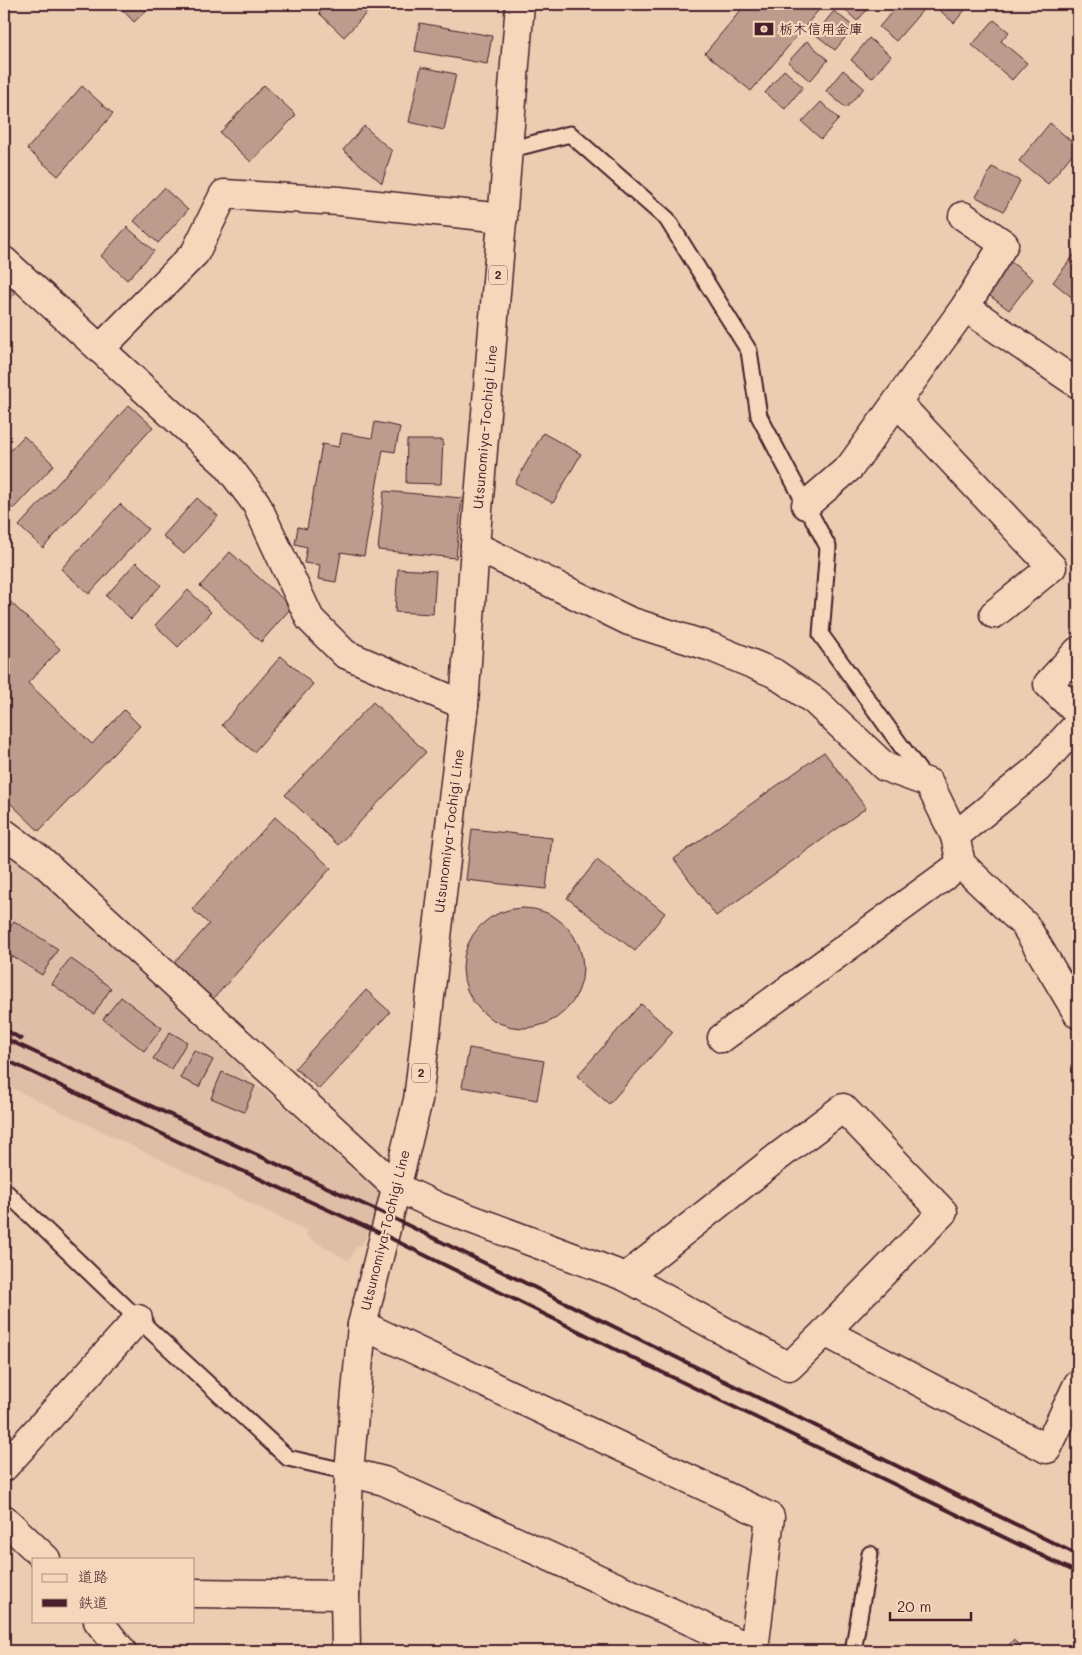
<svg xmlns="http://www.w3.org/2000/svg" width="1082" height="1655" font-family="Mali,'Klee One',sans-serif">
<rect width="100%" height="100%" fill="#ebcdb2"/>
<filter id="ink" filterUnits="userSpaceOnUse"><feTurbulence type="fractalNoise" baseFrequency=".02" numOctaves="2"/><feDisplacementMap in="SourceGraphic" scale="10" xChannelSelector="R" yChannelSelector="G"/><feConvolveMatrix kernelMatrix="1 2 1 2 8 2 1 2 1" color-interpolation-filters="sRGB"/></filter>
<g filter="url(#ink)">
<polygon fill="#debea7" points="4,854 27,867 242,1065 245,1075 257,1087 264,1089 379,1192 381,1200 362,1245 356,1247 349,1261 306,1236 308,1231 4,1084"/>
<g fill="#be9c8d" stroke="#4a1f2b">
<polygon points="117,4 153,4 134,22"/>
<polygon points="189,4 201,4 195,10"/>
<polygon points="328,4 370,4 373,6 344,37 319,13"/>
<polygon points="746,4 819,4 822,6 751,91 705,53"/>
<polygon points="839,4 872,4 857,21"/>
<polygon points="899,4 914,4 922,11 896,41 879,27"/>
<polygon points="939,4 970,4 954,23 936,7"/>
<polygon points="834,11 854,27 835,50 815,34"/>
<polygon points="994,20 1009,32 1001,41 1027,63 1012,80 972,45"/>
<polygon points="420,23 492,36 487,64 415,51"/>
<polygon points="869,38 891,56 872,78 851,60"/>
<polygon points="807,41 828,60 810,81 788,62"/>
<polygon points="421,67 456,74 444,130 409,122"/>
<polygon points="784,70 803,87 785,109 765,93"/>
<polygon points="843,70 864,88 846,108 826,91"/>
<polygon points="264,85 296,115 251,162 220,133"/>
<polygon points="82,86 113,114 58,176 27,149"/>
<polygon points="821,102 839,119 821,139 802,122"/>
<polygon points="1050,123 1078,147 1048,184 1019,161"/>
<polygon points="364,126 392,151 382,183 343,150"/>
<polygon points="992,167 1020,181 1004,211 976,197"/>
<polygon points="164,188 188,210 158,243 134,221"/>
<polygon points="127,227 154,251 127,280 101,256"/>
<polygon points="1078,250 1078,293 1074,299 1053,282"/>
<polygon points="1011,262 1033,279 1009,310 986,293"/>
<polygon points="4,282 15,293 4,306"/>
<polygon points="129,405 153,427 43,548 19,526"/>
<polygon points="375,422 400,427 395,452 383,450 364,556 341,552 336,582 318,579 320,565 304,563 307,547 295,544 298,527 307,529 322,444 339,447 342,433 372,438"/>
<polygon points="543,433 581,454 553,503 515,483"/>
<polygon points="24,436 54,465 13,509 4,500 4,457"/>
<polygon points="407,440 443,440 441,484 406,483"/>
<polygon points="384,491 462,498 456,558 378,550"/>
<polygon points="197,498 218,516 184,554 163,536"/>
<polygon points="120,504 148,529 89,594 61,569"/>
<polygon points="230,552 292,607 261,642 200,586"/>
<polygon points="136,562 161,585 131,619 106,596"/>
<polygon points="398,569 436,571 433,614 395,612"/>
<polygon points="188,590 211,612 178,647 155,625"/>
<polygon points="4,596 60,649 28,683 92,744 124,710 140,726 39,831 4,797"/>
<polygon points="281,656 313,684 254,752 222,725"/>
<polygon points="373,702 426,752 338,845 285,795"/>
<polygon points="824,752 866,808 716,916 674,859"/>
<polygon points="275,817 331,868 213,999 174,963 209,924 192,909"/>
<polygon points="472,829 552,838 546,889 466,880"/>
<polygon points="597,860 665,913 635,951 567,898"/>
<circle cx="523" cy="968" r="60"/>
<polygon points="14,921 58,949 42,975 4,951 4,937"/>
<polygon points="70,958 111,988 94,1014 52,984"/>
<polygon points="366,990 390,1012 319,1089 295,1068"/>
<polygon points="121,997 162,1028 144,1051 103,1019"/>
<polygon points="641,1004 673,1032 609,1104 577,1076"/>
<polygon points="170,1032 187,1042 171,1069 153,1059"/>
<polygon points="469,1048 544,1061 537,1100 462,1087"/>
<polygon points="194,1050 213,1060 199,1087 180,1078"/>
<polygon points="222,1072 255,1086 244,1112 211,1098"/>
<polygon points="1013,1640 1027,1651 1004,1651"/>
</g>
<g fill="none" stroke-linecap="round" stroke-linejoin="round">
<defs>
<g id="lane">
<polyline points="508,150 570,134 667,219 749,351 759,416 828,547 821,635 925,779"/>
<polyline points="4,1190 138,1319 288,1458 349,1472"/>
<polyline points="853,1651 870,1554"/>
</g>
<g id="street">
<polyline points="963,216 1004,244 965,307 1078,384"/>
<polyline points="4,261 227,465 256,503 310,619 345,654 464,705"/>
<polyline points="100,349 195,253 224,194 339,201 503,218"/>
<polyline points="897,402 1052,567 994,614"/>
<polyline points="806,505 850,467 965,307"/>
<polyline points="475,546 629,621 711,647 774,673 815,701 885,767 929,783 955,836 961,864 1025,925 1078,1014"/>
<polyline points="1078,651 1048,684 1078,713"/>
<polyline points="4,833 42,861 396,1187 439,1207 626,1277 779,1156 843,1108 943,1212 825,1332"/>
<polyline points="955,836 1037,769 1078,724"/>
<polyline points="722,1038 961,864"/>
<polyline points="626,1277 789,1367 825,1332 1047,1449 1078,1384"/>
<polyline points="4,1467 138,1319"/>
<polyline points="349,1472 384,1481 754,1650 770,1517 362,1325"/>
<polyline points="4,1519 46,1559"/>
<polyline points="194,1593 345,1595"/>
<polyline points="98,1621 122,1651"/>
</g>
<polyline id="primary" points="346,1651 345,1595 349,1472 362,1325 418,1100 464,705 475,546 520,4"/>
</defs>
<use href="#lane" stroke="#4a1f2b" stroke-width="19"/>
<use href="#street" stroke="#4a1f2b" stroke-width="31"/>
<use href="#primary" stroke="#4a1f2b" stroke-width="31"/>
<use href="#lane" stroke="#f5d8bb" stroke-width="15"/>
<use href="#street" stroke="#f5d8bb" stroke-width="28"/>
<use href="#primary" stroke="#f5d8bb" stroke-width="28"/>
<g stroke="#4a1f2b" stroke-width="4">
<polyline points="4,1029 21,1039"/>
<polyline points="4,1038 389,1216 1078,1555"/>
<polyline points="4,1059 194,1149 384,1235 649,1366 1078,1573"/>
</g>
</g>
</g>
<defs>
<symbol id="bank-bare" viewBox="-9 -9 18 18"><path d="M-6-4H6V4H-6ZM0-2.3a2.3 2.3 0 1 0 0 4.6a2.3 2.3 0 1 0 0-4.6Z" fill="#4a1f2b" stroke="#f5d8bb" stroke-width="2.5" paint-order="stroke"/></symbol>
</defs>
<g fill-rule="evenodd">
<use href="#bank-bare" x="750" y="15" width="28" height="28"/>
</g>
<g text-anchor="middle" stroke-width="4.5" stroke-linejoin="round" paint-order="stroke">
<g fill="#f5d8bb" stroke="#7d5656" stroke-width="1">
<rect x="489" y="265.5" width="18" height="19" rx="4"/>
<rect x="412" y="1063.5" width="18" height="19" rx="4"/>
</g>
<g font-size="12" font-weight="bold" fill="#4a1f2b">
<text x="498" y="279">2</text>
<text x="421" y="1077">2</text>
</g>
<g font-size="14" font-weight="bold" fill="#4a1f2b" stroke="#f5d8bb" text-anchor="start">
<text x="779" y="34">栃木信用金庫</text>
</g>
<g font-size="14" fill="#4a1f2b" stroke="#f5d8bb">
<text transform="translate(485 427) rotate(-85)" y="5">Utsunomiya-Tochigi Line</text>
<text transform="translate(449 831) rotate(-83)" y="5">Utsunomiya-Tochigi Line</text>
<text transform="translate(385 1230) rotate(-76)" y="5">Utsunomiya-Tochigi Line</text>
</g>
</g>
<rect width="1082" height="1655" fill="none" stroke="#f5d8bb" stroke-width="20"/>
<rect x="10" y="10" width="1062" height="1635" fill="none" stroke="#4a1f2b" stroke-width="2" filter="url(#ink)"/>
<rect x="32" y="1558" width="162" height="65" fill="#f5d8bb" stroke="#b18e81"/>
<rect x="42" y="1574" width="25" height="8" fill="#f5d8bb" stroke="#b18e81"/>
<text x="78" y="1582" font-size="15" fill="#4a1f2b">道路</text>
<rect x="42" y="1599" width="25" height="8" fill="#4a1f2b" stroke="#b18e81"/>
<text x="78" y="1608" font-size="15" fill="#4a1f2b">鉄道</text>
<path d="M890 1612v8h81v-8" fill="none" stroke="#4a1f2b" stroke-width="2.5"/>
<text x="897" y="1612" font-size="15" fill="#4a1f2b" stroke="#f5d8bb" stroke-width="4" paint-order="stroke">20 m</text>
</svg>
